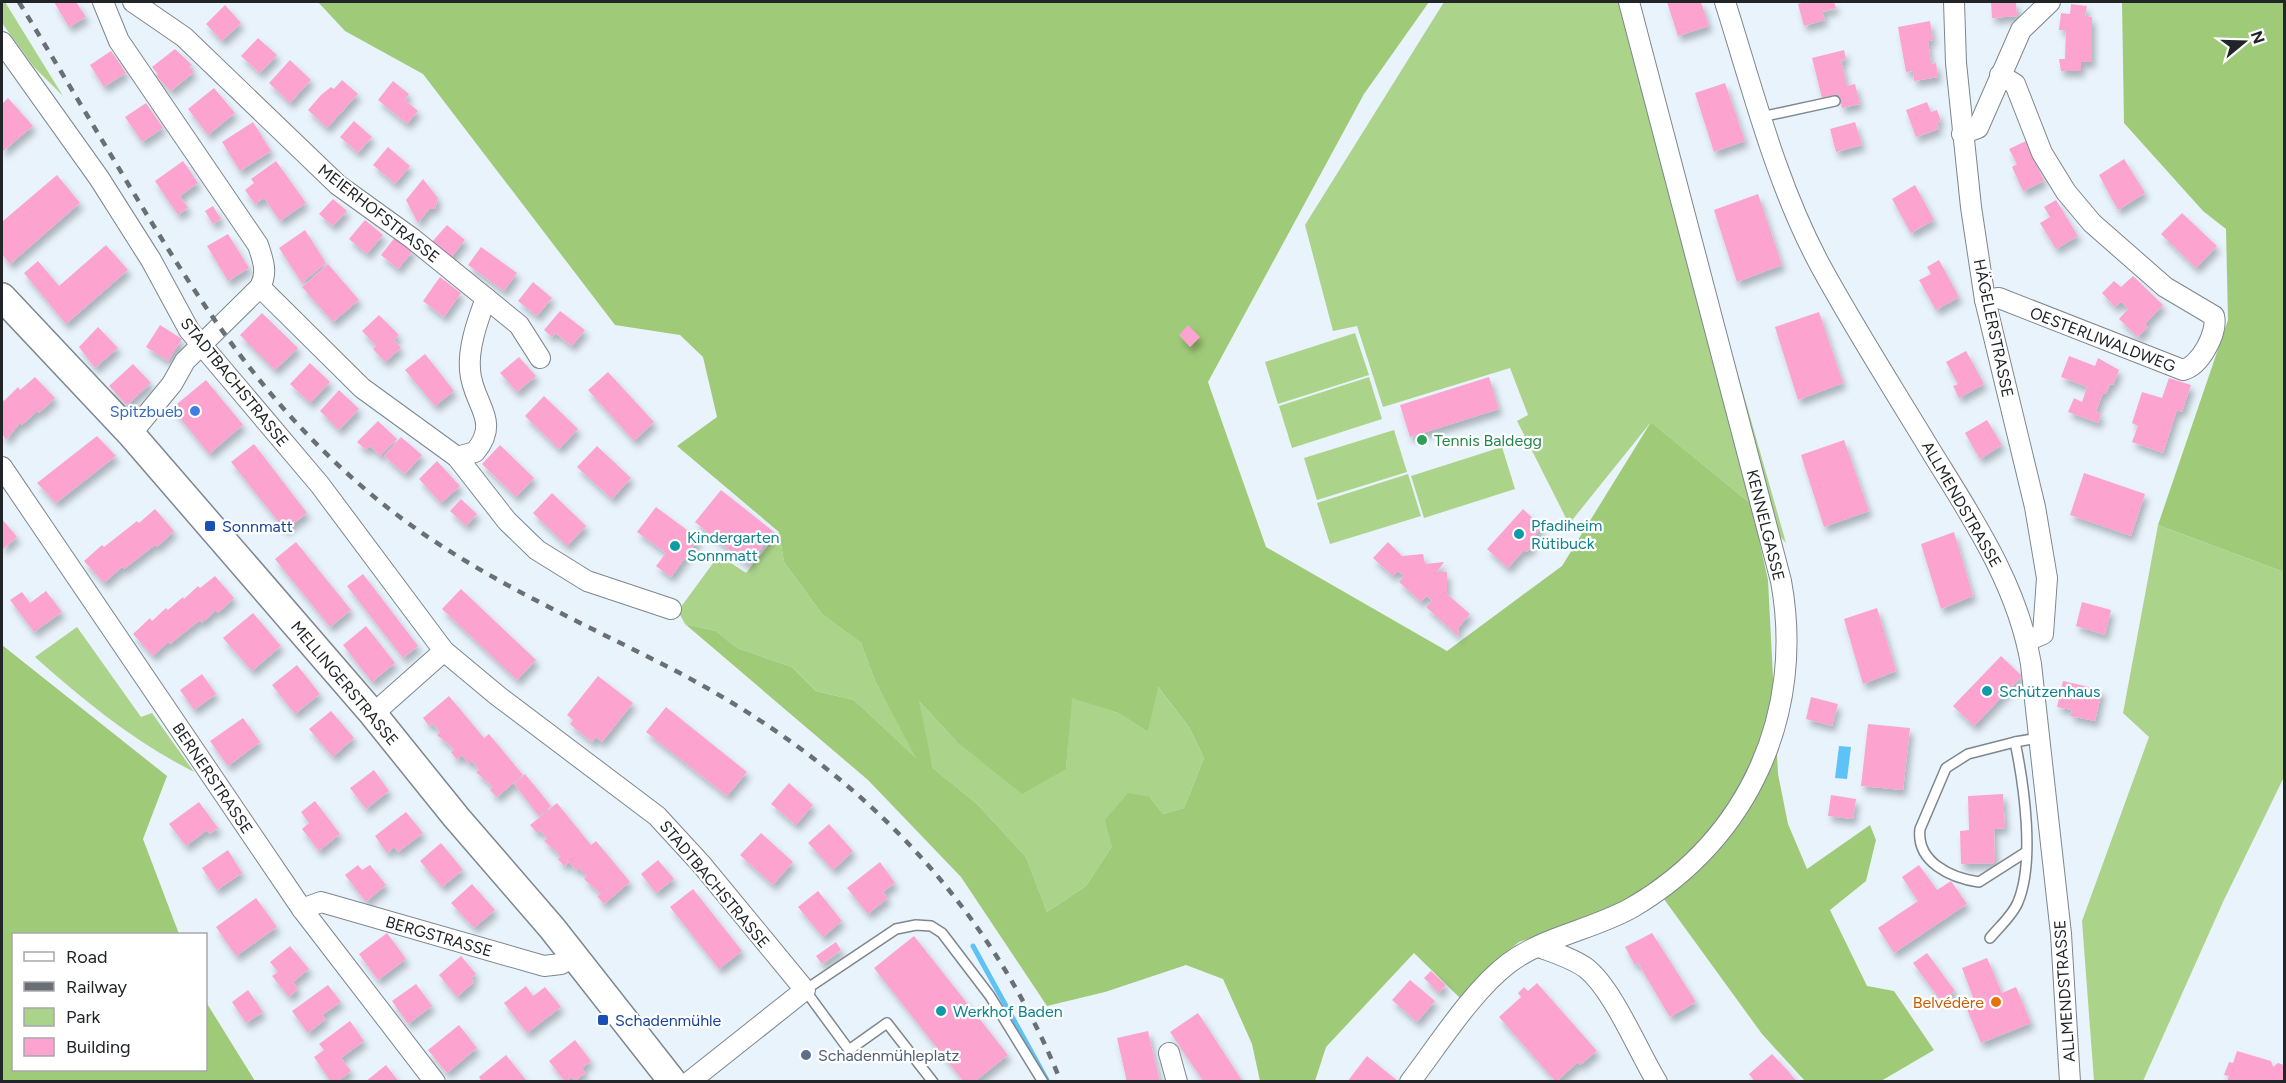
<svg xmlns="http://www.w3.org/2000/svg" width="2286" height="1083" font-family="Figtree,sans-serif">
<defs>
<filter id="shadow"><feDropShadow dx="3.5" dy="6" stdDeviation="3" flood-color="#0004"/></filter>
</defs>
<rect width="100%" height="100%" fill="#e9f3fc"/>
<g fill="#acd38a">
<polygon points="2,2 5,2 63,96 34,67 2,23"/>
<polygon points="1444,2 1632,2 1786,543 1751,504 1651,422 1569,524 1517,421 1528,415 1510,368 1383,407 1357,326 1333,331 1305,225"/>
<polygon points="1355,333 1369,375 1278,404 1265,362"/>
<polygon points="1369,377 1382,419 1292,448 1279,406"/>
<polygon points="1394,430 1407,472 1317,500 1304,458"/>
<polygon points="1502,447 1515,489 1424,518 1411,476"/>
<polygon points="1408,474 1421,516 1330,544 1317,503"/>
<polygon points="2158,525 2284,572 2284,777 2223,902 2143,1081 2094,1081 2082,921 2149,737 2123,713"/>
<polygon points="779,532 784,562 822,614 861,643 875,681 918,760 854,700 816,691 792,667 737,648 716,631 685,624 678,611 719,555 746,573"/>
<path d="M77,627l64,90 11,-4 42,59c-59,-30 -110,-71 -159,-115z"/>
<polygon points="1157,686 1189,727 1204,758 1184,808 1163,814 1150,797 1112,846 1086,886 1047,912 1026,857 977,804 933,768 918,700 956,741 1066,769 1071,697 1118,713 1148,732"/>
</g>
<g fill="#9fca78" fill-rule="evenodd">
<path d="M318,2h1111l-65,92 -156,288 58,165 181,104 115,-85 89,-144 100,82 17,76 10,194 10,50 19,45 63,-44 6,15 -10,41 -36,29 37,76 27,5 40,59 -53,31h-76l-43,-47 -109,-150 -44,25 -90,33 -27,22 -31,35 -47,-46 -88,94 -11,34h-55l-8,-37 -29,-65 -37,-14 -81,27 -58,14 -86,-129 -93,-97 -183,-156 31,7 21,17 55,19 24,24 38,9 62,58 -41,-77 -14,-38 -39,-29 -38,-52 -5,-30 -102,-86 40,-29 -14,-60 -23,-22 -65,-10 -192,-251 -78,-43zM1158,687l31,40 15,31 -20,50 -21,6 -13,-17 -22,-4 -23,27 7,26 -26,40 -39,26 -21,-55 -49,-53 -44,-36 -14,-67 37,40 66,53 44,-25 6,-71 46,15 30,19z"/>
<polygon points="2122,2 2284,2 2284,572 2158,525 2228,320 2226,229 2203,211 2124,123"/>
<polygon points="2,645 167,776 143,839 179,934 14,934 14,1070 206,1070 206,1002 255,1081 2,1081"/>
</g>
<polygon fill="#5fc2f6" points="1839,746 1851,747 1847,779 1835,778"/>
<g fill="none" stroke-linecap="round" stroke-linejoin="round">
<polyline stroke="#5fc2f6" stroke-width="5" points="973,946 1048,1082"/>
</g>
<g fill="#fca3d0" filter="url(#shadow)">
<polygon points="54,2 76,2 86,17 69,27"/>
<polygon points="1667,2 1701,2 1709,26 1678,36"/>
<polygon points="1805,2 1834,2 1836,8 1822,12 1825,20 1804,26 1798,4"/>
<polygon points="1991,2 2016,2 2017,16 1992,18"/>
<polygon points="2071,4 2087,6 2085,16 2092,17 2092,62 2081,62 2081,71 2061,71 2059,59 2065,59 2066,30 2059,30 2061,13 2070,14"/>
<polygon points="225,5 241,23 222,41 206,24"/>
<polygon points="1930,21 1933,40 1928,41 1931,64 1936,63 1938,77 1914,81 1913,71 1906,72 1898,27"/>
<polygon points="258,38 277,55 260,73 241,56"/>
<polygon points="175,49 192,65 189,67 194,72 171,91 156,76 158,74 152,67"/>
<polygon points="1844,50 1846,59 1841,61 1847,86 1855,84 1860,104 1842,108 1839,94 1822,98 1812,58"/>
<polygon points="111,51 126,73 104,87 90,65"/>
<polygon points="290,60 311,80 290,103 269,83"/>
<polygon points="342,80 358,94 327,128 308,110 321,95 331,87 334,89"/>
<polygon points="393,81 409,94 405,100 418,111 407,124 378,100"/>
<polygon points="1725,83 1745,141 1714,152 1695,93"/>
<polygon points="214,88 235,113 208,135 188,109"/>
<polygon points="8,98 33,126 2,152 2,104"/>
<polygon points="1927,102 1931,112 1937,110 1941,121 1937,122 1939,129 1916,137 1906,110"/>
<polygon points="146,103 163,128 142,142 125,117"/>
<polygon points="354,121 372,137 358,153 340,137"/>
<polygon points="253,122 271,151 240,171 222,142"/>
<polygon points="1855,122 1862,145 1836,152 1830,129"/>
<polygon points="2026,141 2044,181 2023,191 2012,167 2017,164 2009,149"/>
<polygon points="388,147 410,166 395,184 373,165"/>
<polygon points="2124,159 2145,193 2118,210 2099,175"/>
<polygon points="183,161 198,183 180,196 188,208 178,215 155,181"/>
<polygon points="276,161 306,203 280,221 264,198 255,204 245,190 254,183 251,179"/>
<polygon points="57,175 80,203 10,264 2,254 2,219 3,221"/>
<polygon points="423,179 438,198 435,209 429,209 418,223 406,200"/>
<polygon points="1915,185 1934,220 1911,233 1892,199"/>
<polygon points="1758,194 1782,265 1737,282 1714,210"/>
<polygon points="333,199 347,211 333,226 319,214"/>
<polygon points="2056,200 2078,236 2056,249 2040,223 2050,217 2044,207"/>
<polygon points="213,206 221,219 213,224 205,211"/>
<polygon points="2182,213 2217,246 2196,268 2161,234"/>
<polygon points="365,220 383,235 367,254 349,239"/>
<polygon points="447,225 465,240 450,259 431,243"/>
<polygon points="305,230 326,263 302,283 279,248"/>
<polygon points="228,234 249,268 228,281 207,246"/>
<polygon points="396,236 413,251 398,269 381,255"/>
<polygon points="106,245 128,270 66,324 24,273 38,261 59,286"/>
<polygon points="481,247 517,273 504,291 468,265"/>
<polygon points="1939,260 1959,297 1936,310 1919,280 1931,274 1927,267"/>
<polygon points="328,264 359,300 333,322 302,287"/>
<polygon points="2133,276 2163,305 2145,324 2148,327 2138,337 2119,319 2128,309 2121,302 2115,307 2102,293 2114,281 2121,287"/>
<polygon points="440,277 461,293 444,317 423,301"/>
<polygon points="533,282 552,298 537,316 518,301"/>
<polygon points="560,311 585,330 572,346 555,333 552,337 544,330"/>
<polygon points="1819,312 1843,383 1798,400 1775,327"/>
<polygon points="262,313 298,348 275,370 240,335"/>
<polygon points="379,315 399,335 394,340 401,348 385,362 373,349 376,346 362,331"/>
<polygon points="160,325 182,339 168,361 146,347"/>
<polygon points="1188,325 1200,337 1190,347 1179,335"/>
<polygon points="98,327 118,348 95,368 79,347"/>
<polygon points="1966,351 1984,384 1959,398 1953,386 1958,384 1946,362"/>
<polygon points="425,354 454,391 435,406 405,370"/>
<polygon points="2069,356 2095,366 2098,358 2119,370 2113,385 2110,384 2106,394 2103,393 2096,412 2101,414 2098,423 2068,412 2074,398 2082,402 2087,387 2061,377"/>
<polygon points="519,357 536,376 517,392 500,373"/>
<polygon points="310,363 330,382 310,403 290,384"/>
<polygon points="133,364 151,383 127,405 109,386"/>
<polygon points="608,372 654,422 634,441 588,390"/>
<polygon points="35,377 55,398 39,413 37,411 22,425 20,423 6,440 2,433 2,399 4,401 18,387 20,390"/>
<polygon points="1489,377 1499,409 1410,437 1400,405"/>
<polygon points="2169,378 2191,385 2182,412 2177,410 2163,453 2132,442 2138,426 2132,423 2142,392 2162,398"/>
<polygon points="206,380 243,425 209,454 172,408"/>
<polygon points="339,390 359,409 339,430 320,411"/>
<polygon points="544,396 578,429 559,449 525,416"/>
<polygon points="1987,420 2002,445 1980,459 1965,433"/>
<polygon points="378,421 397,439 380,456 370,446 366,450 357,442"/>
<polygon points="97,436 116,456 56,503 37,483"/>
<polygon points="401,437 422,455 405,474 384,456"/>
<polygon points="1844,440 1869,511 1824,527 1801,455"/>
<polygon points="254,444 307,513 285,530 231,462"/>
<polygon points="500,445 534,478 516,497 482,464"/>
<polygon points="597,446 631,478 612,499 577,467"/>
<polygon points="437,461 460,486 441,503 419,479"/>
<polygon points="2084,473 2145,494 2131,536 2070,515"/>
<polygon points="721,490 774,532 748,565 695,522"/>
<polygon points="552,493 586,526 567,546 533,513"/>
<polygon points="461,499 477,514 466,526 450,511"/>
<polygon points="656,507 699,539 671,577 656,566 666,553 637,532"/>
<polygon points="155,509 174,531 157,547 155,545 124,569 122,567 104,583 84,561 102,545 104,547 137,521 139,523"/>
<polygon points="1523,509 1542,527 1530,540 1534,544 1527,552 1524,550 1508,568 1487,549"/>
<polygon points="2,519 17,537 2,550"/>
<polygon points="1954,532 1973,596 1941,609 1921,544"/>
<polygon points="296,542 351,610 330,627 275,559"/>
<polygon points="1388,542 1402,556 1423,554 1425,564 1444,562 1437,572 1447,572 1447,594 1470,614 1458,628 1459,637 1426,607 1432,601 1427,596 1421,602 1399,582 1404,576 1398,571 1393,576 1373,558"/>
<polygon points="363,574 418,646 403,658 347,586"/>
<polygon points="215,576 234,598 218,613 216,610 202,623 200,620 170,644 168,642 153,656 133,634 150,618 152,621 166,608 168,610 183,597 184,599 198,586 200,588"/>
<polygon points="461,589 536,660 517,680 442,609"/>
<polygon points="46,591 62,612 34,632 10,600 22,592 30,603"/>
<polygon points="2082,602 2111,610 2105,635 2076,626"/>
<polygon points="1877,608 1896,671 1863,684 1844,619"/>
<polygon points="253,613 281,646 252,671 223,638"/>
<polygon points="366,626 395,663 372,682 343,645"/>
<polygon points="2001,656 2022,676 1974,726 1953,706"/>
<polygon points="297,665 320,694 295,714 272,685"/>
<polygon points="202,674 216,694 194,710 180,690"/>
<polygon points="598,676 633,703 602,742 596,737 592,742 570,724 573,720 567,715"/>
<polygon points="2063,681 2102,690 2095,721 2070,716 2072,710 2057,707"/>
<polygon points="449,696 484,738 489,734 523,775 497,797 490,790 493,787 476,772 479,770 472,761 469,764 462,755 457,760 451,752 454,749 437,735 440,732 432,723 429,726 423,718"/>
<polygon points="1811,697 1838,704 1832,726 1806,719"/>
<polygon points="666,707 747,772 727,796 646,732"/>
<polygon points="331,711 354,738 333,757 309,729"/>
<polygon points="243,718 260,742 228,766 210,741"/>
<polygon points="1868,724 1910,728 1903,790 1861,786"/>
<polygon points="374,770 389,791 366,809 350,788"/>
<polygon points="525,774 551,806 539,816 514,784"/>
<polygon points="789,783 813,805 796,825 771,804"/>
<polygon points="2003,794 2005,828 1994,829 1995,863 1961,864 1960,831 1969,830 1968,796"/>
<polygon points="1831,795 1856,799 1853,819 1828,816"/>
<polygon points="315,801 340,834 319,851 302,829 309,823 301,812"/>
<polygon points="199,802 218,828 210,834 207,830 186,846 169,824"/>
<polygon points="557,803 591,845 596,841 630,882 604,904 597,896 601,894 584,879 587,876 579,868 576,870 569,862 564,866 558,859 561,856 544,841 547,839 540,830 537,833 530,825"/>
<polygon points="406,812 423,833 398,852 394,847 387,853 375,836"/>
<polygon points="829,824 853,851 833,870 808,843"/>
<polygon points="761,833 793,862 773,885 740,855"/>
<polygon points="441,843 463,870 442,887 420,861"/>
<polygon points="228,850 242,873 217,890 202,868"/>
<polygon points="658,860 674,879 656,893 641,874"/>
<polygon points="880,862 895,883 883,892 888,898 868,914 847,888"/>
<polygon points="358,865 362,870 370,865 386,885 366,902 345,875"/>
<polygon points="1919,865 1937,890 1951,881 1967,904 1894,953 1878,928 1918,901 1902,877"/>
<polygon points="472,884 495,910 474,928 451,903"/>
<polygon points="693,889 742,951 719,969 670,907"/>
<polygon points="818,891 842,921 823,937 798,907"/>
<polygon points="256,898 277,927 236,956 216,927"/>
<polygon points="387,933 406,959 378,980 359,954"/>
<polygon points="1652,933 1696,1002 1670,1017 1638,963 1635,965 1625,947"/>
<polygon points="914,936 1008,1055 974,1082 964,1082 874,968"/>
<polygon points="836,942 841,950 822,964 816,956"/>
<polygon points="290,946 309,969 293,982 298,989 289,997 272,976 278,972 270,962"/>
<polygon points="1927,953 1955,991 1941,1001 1913,963"/>
<polygon points="461,956 476,974 471,978 474,982 457,997 439,975"/>
<polygon points="1987,958 2002,993 2016,987 2031,1023 1981,1043 1965,1004 1974,1000 1962,968"/>
<polygon points="1431,971 1446,985 1439,993 1424,978"/>
<polygon points="1410,980 1435,1001 1417,1022 1392,1000"/>
<polygon points="1537,983 1597,1051 1580,1065 1578,1062 1556,1082 1499,1017 1521,997 1518,993 1524,987 1528,991"/>
<polygon points="416,984 432,1006 408,1024 392,1001"/>
<polygon points="328,985 341,1002 322,1015 326,1019 308,1033 292,1011"/>
<polygon points="526,986 533,996 545,987 561,1007 527,1033 504,1003"/>
<polygon points="248,990 263,1012 246,1023 232,1002"/>
<polygon points="1198,1013 1243,1082 1204,1082 1170,1032"/>
<polygon points="350,1021 364,1041 341,1058 351,1071 337,1082 331,1082 314,1057 324,1050 319,1044"/>
<polygon points="459,1025 477,1048 447,1073 428,1050"/>
<polygon points="1148,1031 1160,1082 1127,1082 1117,1038"/>
<polygon points="575,1040 591,1061 582,1068 585,1073 575,1081 572,1077 565,1082 549,1061"/>
<polygon points="2237,1051 2271,1061 2273,1067 2278,1063 2284,1065 2284,1082 2227,1082 2229,1076 2224,1075 2229,1062 2233,1063"/>
<polygon points="1772,1054 1789,1072 1797,1082 1755,1082 1749,1074"/>
<polygon points="506,1055 526,1080 482,1082 479,1077"/>
<polygon points="1367,1056 1399,1082 1347,1082"/>
<polygon points="386,1065 399,1082 365,1082"/>
</g>
<g fill="none" stroke-linecap="round" stroke-linejoin="round">
<defs>
<g id="service">
<polyline points="1761,117 1835,101"/>
<path d="M2015,742l-47,12 -22,14 -26,61c-4,33 31,49 59,53l47,-30"/>
<path d="M1990,938c9,-11 23,-23 28,-36 17,-41 6,-117 -3,-160l23,-4"/>
<polyline points="933,1082 887,1023 849,1050 805,990 896,929 916,925 931,926 942,933 990,996 1043,1082"/>
</g>
<g id="minor">
<path d="M103,2l16,39 139,204c5,15 10,27 2,42l-75,74 -13,23 -41,50"/>
<polyline points="133,2 184,37 338,185 413,239 519,325 540,358"/>
<path d="M1725,2c28,88 51,181 95,263 36,66 76,128 114,191 41,66 84,131 97,208l30,270 9,148"/>
<polyline points="1954,2 1956,63 1971,207 1985,300 2035,507 2047,578 2043,634 2027,641"/>
<polyline points="2,42 99,178 151,260 189,330 320,485 444,651 498,696 657,816 702,865 805,990 689,1082"/>
<polyline points="1962,134 1978,128 2021,30 2050,2"/>
<polyline points="260,287 362,388 457,457 507,521 537,550 587,581 671,609"/>
<path d="M1985,300l14,-2 184,72c17,-4 35,-37 31,-54l-49,-29 -73,-64 -26,-31 -24,-39 -27,-69 -15,-9"/>
<path d="M457,457l18,-5c27,-32 -3,-48 -5,-82 -2,-24 8,-50 16,-72"/>
<polyline points="2,467 302,909 435,1082"/>
<polyline points="373,714 444,651"/>
<polyline points="302,909 321,902 544,966 561,964 574,957"/>
<path d="M1539,947c16,6 33,11 47,21 27,21 52,83 71,114"/>
<polyline points="1169,1053 1177,1082"/>
<path d="M1410,1082c29,-38 62,-91 99,-119 36,-27 86,-34 124,-56 117,-69 172,-195 148,-326l-152,-579"/>
</g>
<polyline id="secondary" points="2,297 131,434 373,714 456,817 552,928 673,1082"/>
</defs>
<use href="#service" stroke="#7d878e" stroke-width="12"/>
<use href="#minor" stroke="#7d878e" stroke-width="22"/>
<use href="#secondary" stroke="#7d878e" stroke-width="30"/>
<use href="#service" stroke="#fff" stroke-width="9"/>
<use href="#minor" stroke="#fff" stroke-width="20"/>
<use href="#secondary" stroke="#fff" stroke-width="27"/>
<path stroke="#696f74" stroke-width="4.5" stroke-dasharray="8 8" stroke-linecap="butt" d="M19,2c37,61 74,123 111,185 71,117 131,213 236,303 91,78 201,125 306,179 177,92 314,226 389,413"/>
</g>
<circle fill="#3f7fe0" stroke="#fff" stroke-width="2" cx="195" cy="411" r="6"/>
<circle fill="#2e9e5b" stroke="#fff" stroke-width="2" cx="1422" cy="440" r="6"/>
<g fill="#1a4fb4" stroke="#fff" stroke-width="2">
<rect x="204" y="520" width="12" height="12" rx="3"/>
<rect x="597" y="1014" width="12" height="12" rx="3"/>
</g>
<g fill="#0f9aa8" stroke="#fff" stroke-width="2">
<circle cx="1519" cy="534" r="6"/>
<circle cx="675" cy="546" r="6"/>
<circle cx="1987" cy="691" r="6"/>
<circle cx="941" cy="1011" r="6"/>
</g>
<circle fill="#e8710a" stroke="#fff" stroke-width="2" cx="1996" cy="1002" r="6"/>
<circle fill="#5c6f8a" stroke="#fff" stroke-width="2" cx="806" cy="1055" r="6"/>
<g text-anchor="middle" stroke-width="4.5" stroke-linejoin="round" paint-order="stroke">
<g font-size="16" fill="#212528" stroke="#fff">
<text transform="translate(379 213) rotate(38)" y="6">MEIERHOFSTRASSE</text>
<text transform="translate(1994 328) rotate(78)" y="6">HÄGELERSTRASSE</text>
<text transform="translate(2103 339) rotate(21)" y="6">OESTERLIWALDWEG</text>
<text transform="translate(235 382) rotate(51)" y="6">STADTBACHSTRASSE</text>
<text transform="translate(1962 504) rotate(60)" y="6">ALLMENDSTRASSE</text>
<text transform="translate(1766 525) rotate(76)" y="6">KENNELGASSE</text>
<text transform="translate(345 683) rotate(50)" y="6">MELLINGERSTRASSE</text>
<text transform="translate(213 778) rotate(56)" y="6">BERNERSTRASSE</text>
<text transform="translate(715 884) rotate(50)" y="6">STADTBACHSTRASSE</text>
<text transform="translate(439 936) rotate(16)" y="6">BERGSTRASSE</text>
<text transform="translate(2064 991) rotate(-94)" y="6">ALLMENDSTRASSE</text>
</g>
<g font-size="16" fill="#366cbe" stroke="#fff" text-anchor="end">
<text x="183" y="417">Spitzbueb</text>
</g>
<g font-size="16" fill="#27864d" stroke="#fff" text-anchor="start">
<text x="1434" y="446">Tennis Baldegg</text>
</g>
<g font-size="16" fill="#0d838f" stroke="#fff" text-anchor="start">
<text x="1531" y="531">Pfadiheim<tspan x="1531" dy="18">Rütibuck</tspan></text>
<text x="687" y="543">Kindergarten<tspan x="687" dy="18">Sonnmatt</tspan></text>
<text x="1999" y="697">Schützenhaus</text>
<text x="953" y="1017">Werkhof Baden</text>
</g>
<g font-size="16" fill="#164399" stroke="#fff" text-anchor="start">
<text x="222" y="532">Sonnmatt</text>
<text x="615" y="1026">Schadenmühle</text>
</g>
<g font-size="16" fill="#c56008" stroke="#fff" text-anchor="end">
<text x="1984" y="1008">Belvédère</text>
</g>
<g font-size="16" fill="#4e5e75" stroke="#fff" text-anchor="start">
<text x="818" y="1061">Schadenmühleplatz</text>
</g>
</g>
<rect width="2286" height="1083" fill="none" stroke="#212528" stroke-width="6"/>
<rect x="12" y="933" width="195" height="138" fill="#ffffff" stroke="#a6a8a9" stroke-width="1.5"/>
<rect x="24" y="952" width="30" height="9" fill="#ffffff" stroke="#a6a8a9" stroke-width="1.5"/>
<text x="66" y="963" font-size="18" fill="#212528">Road</text>
<rect x="24" y="982" width="30" height="9" fill="#696f74" stroke="#a6a8a9" stroke-width="1.5"/>
<text x="66" y="993" font-size="18" fill="#212528">Railway</text>
<rect x="24" y="1008" width="30" height="18" fill="#acd38a" stroke="#a6a8a9" stroke-width="1.5"/>
<text x="66" y="1023" font-size="18" fill="#212528">Park</text>
<rect x="24" y="1038" width="30" height="18" fill="#fca3d0" stroke="#a6a8a9" stroke-width="1.5"/>
<text x="66" y="1053" font-size="18" fill="#212528">Building</text>
<g transform="translate(2244 42) rotate(71)" stroke="#ffffff" stroke-width="4.5" paint-order="stroke">
<path d="M0-4.5L10 22L0 15L-10 22Z" fill="#212528"/>
<text y="-9" font-size="16" font-weight="bold" text-anchor="middle" fill="#212528">N</text>
</g>
</svg>
